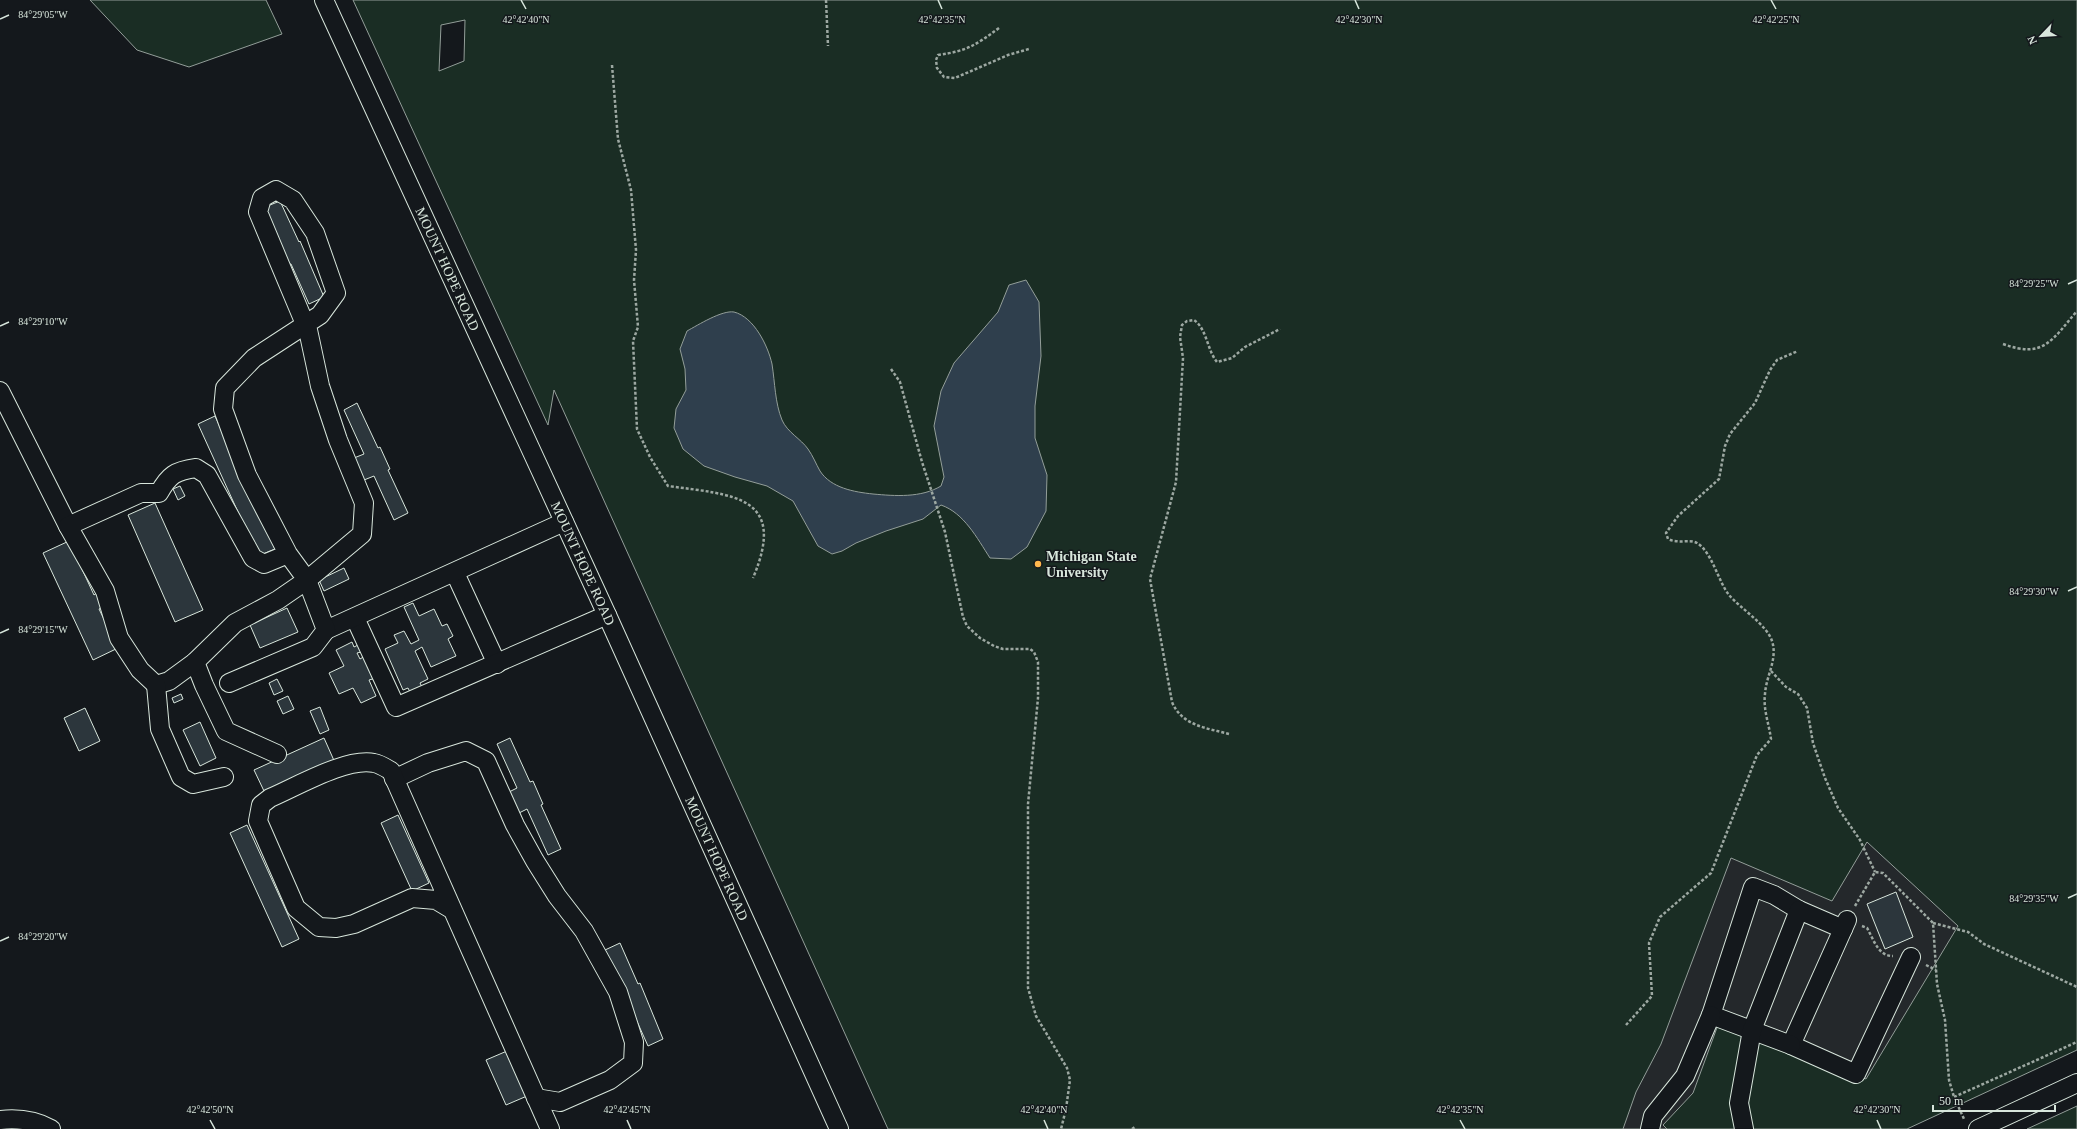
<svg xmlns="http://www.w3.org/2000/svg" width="2077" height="1129" font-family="'Times New Roman',serif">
<rect width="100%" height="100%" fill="#14181c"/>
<g fill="#1a2d24" stroke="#939e99" fill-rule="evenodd">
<polygon points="90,0 266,0 282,34 189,67 137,50"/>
<path d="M353,0h1724v1050l-170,79h-1019l-334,-739 -6,35zM465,20l-1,41 -25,10 2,-46z"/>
<polygon points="2077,1106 2077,1129 2027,1129"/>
</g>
<polygon fill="#24282b" stroke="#939e99" points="1867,842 1958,926 1866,1079 1762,1035 1722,1014 1693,1093 1663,1125 1667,1129 1623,1129 1636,1092 1661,1044 1731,858 1832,901"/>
<path fill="#2f3f4d" stroke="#939e99" d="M1026,280l13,22 2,54 -6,50v32l12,37 -1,36 -19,36 -16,12 -21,-1c-13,-20 -26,-45 -49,-53l-18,14 -37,12 -30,12 -14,8 -10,3 -14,-8 -25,-45 -26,-15 -32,-9 -31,-11 -21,-17 -9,-21 2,-19 10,-19 -1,-21 -5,-20 7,-18c11,-6 35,-21 47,-19 20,5 34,34 38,52 3,19 3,39 10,56 5,12 19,19 26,29 5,7 8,15 12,22 11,17 34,21 53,23 22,2 48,4 68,-8l3,-9 -10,-51 7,-35 13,-28 44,-51 11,-27z"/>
<g fill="#2c363c" stroke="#d8e6dc">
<polygon points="280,201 299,242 300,241 324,297 309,304 291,264 289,264 265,207"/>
<polygon points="357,403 378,448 380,447 390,469 388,470 408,513 394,520 374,476 364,480 354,458 364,454 344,410"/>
<polygon points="215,416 275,549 258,556 198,424"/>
<polygon points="180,486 185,496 178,500 173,489"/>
<polygon points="155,503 203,610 175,622 128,515"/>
<polygon points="69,541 94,595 98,592 105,606 99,609 118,648 93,660 43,553"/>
<polygon points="344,568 349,579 324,591 319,580"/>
<polygon points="413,603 419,616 434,609 442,626 447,624 453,636 448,639 456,656 431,667 422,647 415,651 428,679 420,683 423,689 411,694 408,688 403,690 385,649 398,643 394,635 404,631 411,644 419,640 404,607"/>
<polygon points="287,608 298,632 260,648 250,625"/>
<polygon points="352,642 354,647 358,645 361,652 357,653 360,659 365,656 376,678 369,680 376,696 361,703 353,688 339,694 329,673 344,666 336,650"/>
<polygon points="277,679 283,691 274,695 269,683"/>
<polygon points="181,694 183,699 174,703 172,698"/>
<polygon points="288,696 294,709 283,714 277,701"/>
<polygon points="320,707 329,730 320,734 310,711"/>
<polygon points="85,708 100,741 79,751 64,718"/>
<polygon points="200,722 216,758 200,766 183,730"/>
<polygon points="324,738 336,765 264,791 254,770"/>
<polygon points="510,738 530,782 533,781 543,804 541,805 561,849 548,855 527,809 517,814 507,793 517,788 497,744"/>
<polygon points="398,815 429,883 412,891 381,823"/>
<polygon points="247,825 299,939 282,947 230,833"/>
<polygon points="1896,892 1913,937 1885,949 1867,904"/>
<polygon points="620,943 638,984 640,983 663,1039 648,1046 605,950"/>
<polygon points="507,1051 527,1096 506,1105 486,1060"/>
</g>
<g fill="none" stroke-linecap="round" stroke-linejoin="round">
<defs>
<g id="minor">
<path id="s1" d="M324,0l283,615 232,514"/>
<polyline points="0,391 68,526"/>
<polyline points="455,573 497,664"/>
<polyline points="355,618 396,707 607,615"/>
<polyline points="326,630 564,522"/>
<polyline points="195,662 204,685 226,731 277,754"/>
<path d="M229,683l84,-36 13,-17 -19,-50 55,-46 2,-31 -26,-63 -18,-54 -12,-56 -3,-6 -47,-112 4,-14 14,-8 17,10 22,33 21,60 -16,22 -66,43 -29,30 -2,21 24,66 40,77 1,2 19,26 -29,20 -43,23 -40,39 -26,19 -13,4 -16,-15 -21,-32 -14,-47 -37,-65 73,-33h18c10,-18 16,-22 37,-25l11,7 46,83 11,6 24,-10"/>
<polyline points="156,685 160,729 181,777 193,784 224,777"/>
<polyline points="394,779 428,763 466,751 486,761 515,825 535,861 557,896 584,931 618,992 634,1042 633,1063 610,1080 560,1102 536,1098"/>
<path d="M451,909l-15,-9 -24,-2 -58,26 -18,4 -17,-1 -23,-19 -38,-87 3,-16 9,-7c26,-11 77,-41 104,-35 6,1 12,5 17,8l159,358"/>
<polyline points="1843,929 1791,1045 1856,1074 1911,957"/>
<polyline points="1791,1045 1711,1015 1753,887 1774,895 1799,910"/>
<path d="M0,1120c18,-2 35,0 51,9"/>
<polyline points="1650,1129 1653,1116 1685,1076 1711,1015"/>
<polyline points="1744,1129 1739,1103 1752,1030 1799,910 1843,929 1847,920"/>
<polyline points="1978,1129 2077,1083"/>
</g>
</defs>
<use href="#minor" stroke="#d8e6dc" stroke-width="20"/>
<g stroke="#9da8a2" stroke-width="2.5" stroke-dasharray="3 2" stroke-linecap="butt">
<polyline points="826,0 828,46"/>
<path d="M999,28c-23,17 -32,23 -61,27l-2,5 1,8 7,9 11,1 53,-23 21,-6"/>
<path d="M612,65l6,74 13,51 5,60 -2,30 4,47 -5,14 4,88 13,28 18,29c65,9 120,9 85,92"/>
<path d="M2003,344c41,15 49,-4 74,-33"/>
<polyline points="891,369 900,382 922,462 945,532 963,617 967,626 980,638 994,646 1003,649 1030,649 1034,652 1038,662 1038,698 1028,804 1028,988 1036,1016 1067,1068 1070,1080 1066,1109 1061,1129"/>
<polyline points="1771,671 1786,687 1798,694 1807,708 1813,743 1825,778 1838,808 1860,840 1875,872"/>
<path d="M1229,734c-22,-6 -47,-8 -57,-32l-22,-123 26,-97 7,-124 -3,-21 2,-12 5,-4 7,-1c13,9 13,30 23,42l15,-4 13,-11 35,-18"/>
<polyline points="1855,906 1875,872 1883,873 1933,923 1937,984 1945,1020 1949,1080 1954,1097 1964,1119"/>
<polyline points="1933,923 1968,932 1984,944 2077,987"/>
<path d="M1862,926l5,2c7,12 11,28 26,28"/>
<polyline points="1926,965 1936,970"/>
<path d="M1626,1025l26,-29 -3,-53 11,-26 51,-44 46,-118 14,-16c-2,-15 -8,-30 -6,-45 1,-18 13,-35 7,-53 -5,-16 -32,-33 -43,-46 -11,-14 -17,-43 -32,-52 -7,-4 -19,1 -29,-4l-2,-6 12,-17 41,-37 6,-33 5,-12 25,-31 15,-33 7,-10 21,-9"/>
<polyline points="1954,1097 2077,1042"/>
<polyline points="1132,1129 1135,1127"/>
</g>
<use href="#minor" stroke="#14181c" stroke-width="18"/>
</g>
<path fill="none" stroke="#d8e6dc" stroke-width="1.5" d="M521,0l5,9M938,0l4,9M1355,0l4,9M1771,0l5,9M0,19l9,-4M2068,284l9,-4M0,326l9,-4M2068,591l9,-4M0,633l9,-4M2068,898l9,-4M0,941l9,-4M210,1120l5,9M627,1120l4,9M1044,1120l4,9M1460,1120l5,9M1877,1120l4,9"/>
<circle fill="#ffb74d" stroke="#14181c" stroke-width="1.5" cx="1038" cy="564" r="4"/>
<g text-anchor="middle" stroke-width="3" stroke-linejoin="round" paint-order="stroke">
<g font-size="14" fill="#d8e6dc" stroke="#14181c">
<text dy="5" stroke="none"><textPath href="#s1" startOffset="296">MOUNT HOPE ROAD</textPath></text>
<text dy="5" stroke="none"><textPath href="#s1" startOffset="620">MOUNT HOPE ROAD</textPath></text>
<text dy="5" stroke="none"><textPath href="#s1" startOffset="944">MOUNT HOPE ROAD</textPath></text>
</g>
<g font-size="14" font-weight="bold" fill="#d8e6dc" stroke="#14181c" text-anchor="start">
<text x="1046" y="561">Michigan State<tspan x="1046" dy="16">University</tspan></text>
</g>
</g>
<g font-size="10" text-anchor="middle" fill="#d8e6dc" stroke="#14181c" stroke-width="3" stroke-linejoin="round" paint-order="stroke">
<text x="43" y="18">84°29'05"W</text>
<text x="526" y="23">42°42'40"N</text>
<text x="942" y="23">42°42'35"N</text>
<text x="1359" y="23">42°42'30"N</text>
<text x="1776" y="23">42°42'25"N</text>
<text x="2034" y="287">84°29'25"W</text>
<text x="43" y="325">84°29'10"W</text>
<text x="2034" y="595">84°29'30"W</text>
<text x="43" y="633">84°29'15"W</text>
<text x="2034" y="902">84°29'35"W</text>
<text x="43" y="940">84°29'20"W</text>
<text x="210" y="1113">42°42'50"N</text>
<text x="627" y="1113">42°42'45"N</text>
<text x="1044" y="1113">42°42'40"N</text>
<text x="1460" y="1113">42°42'35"N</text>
<text x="1877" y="1113">42°42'30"N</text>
</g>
<g transform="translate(2041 36) rotate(245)" stroke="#14181c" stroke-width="3" paint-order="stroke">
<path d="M0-3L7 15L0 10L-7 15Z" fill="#d8e6dc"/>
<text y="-6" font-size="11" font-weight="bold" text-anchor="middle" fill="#d8e6dc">N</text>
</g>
<path d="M1933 1105v6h122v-6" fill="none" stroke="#d8e6dc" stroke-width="2"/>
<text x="1939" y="1105" font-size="12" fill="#d8e6dc" stroke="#14181c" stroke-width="3" paint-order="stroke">50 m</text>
</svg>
